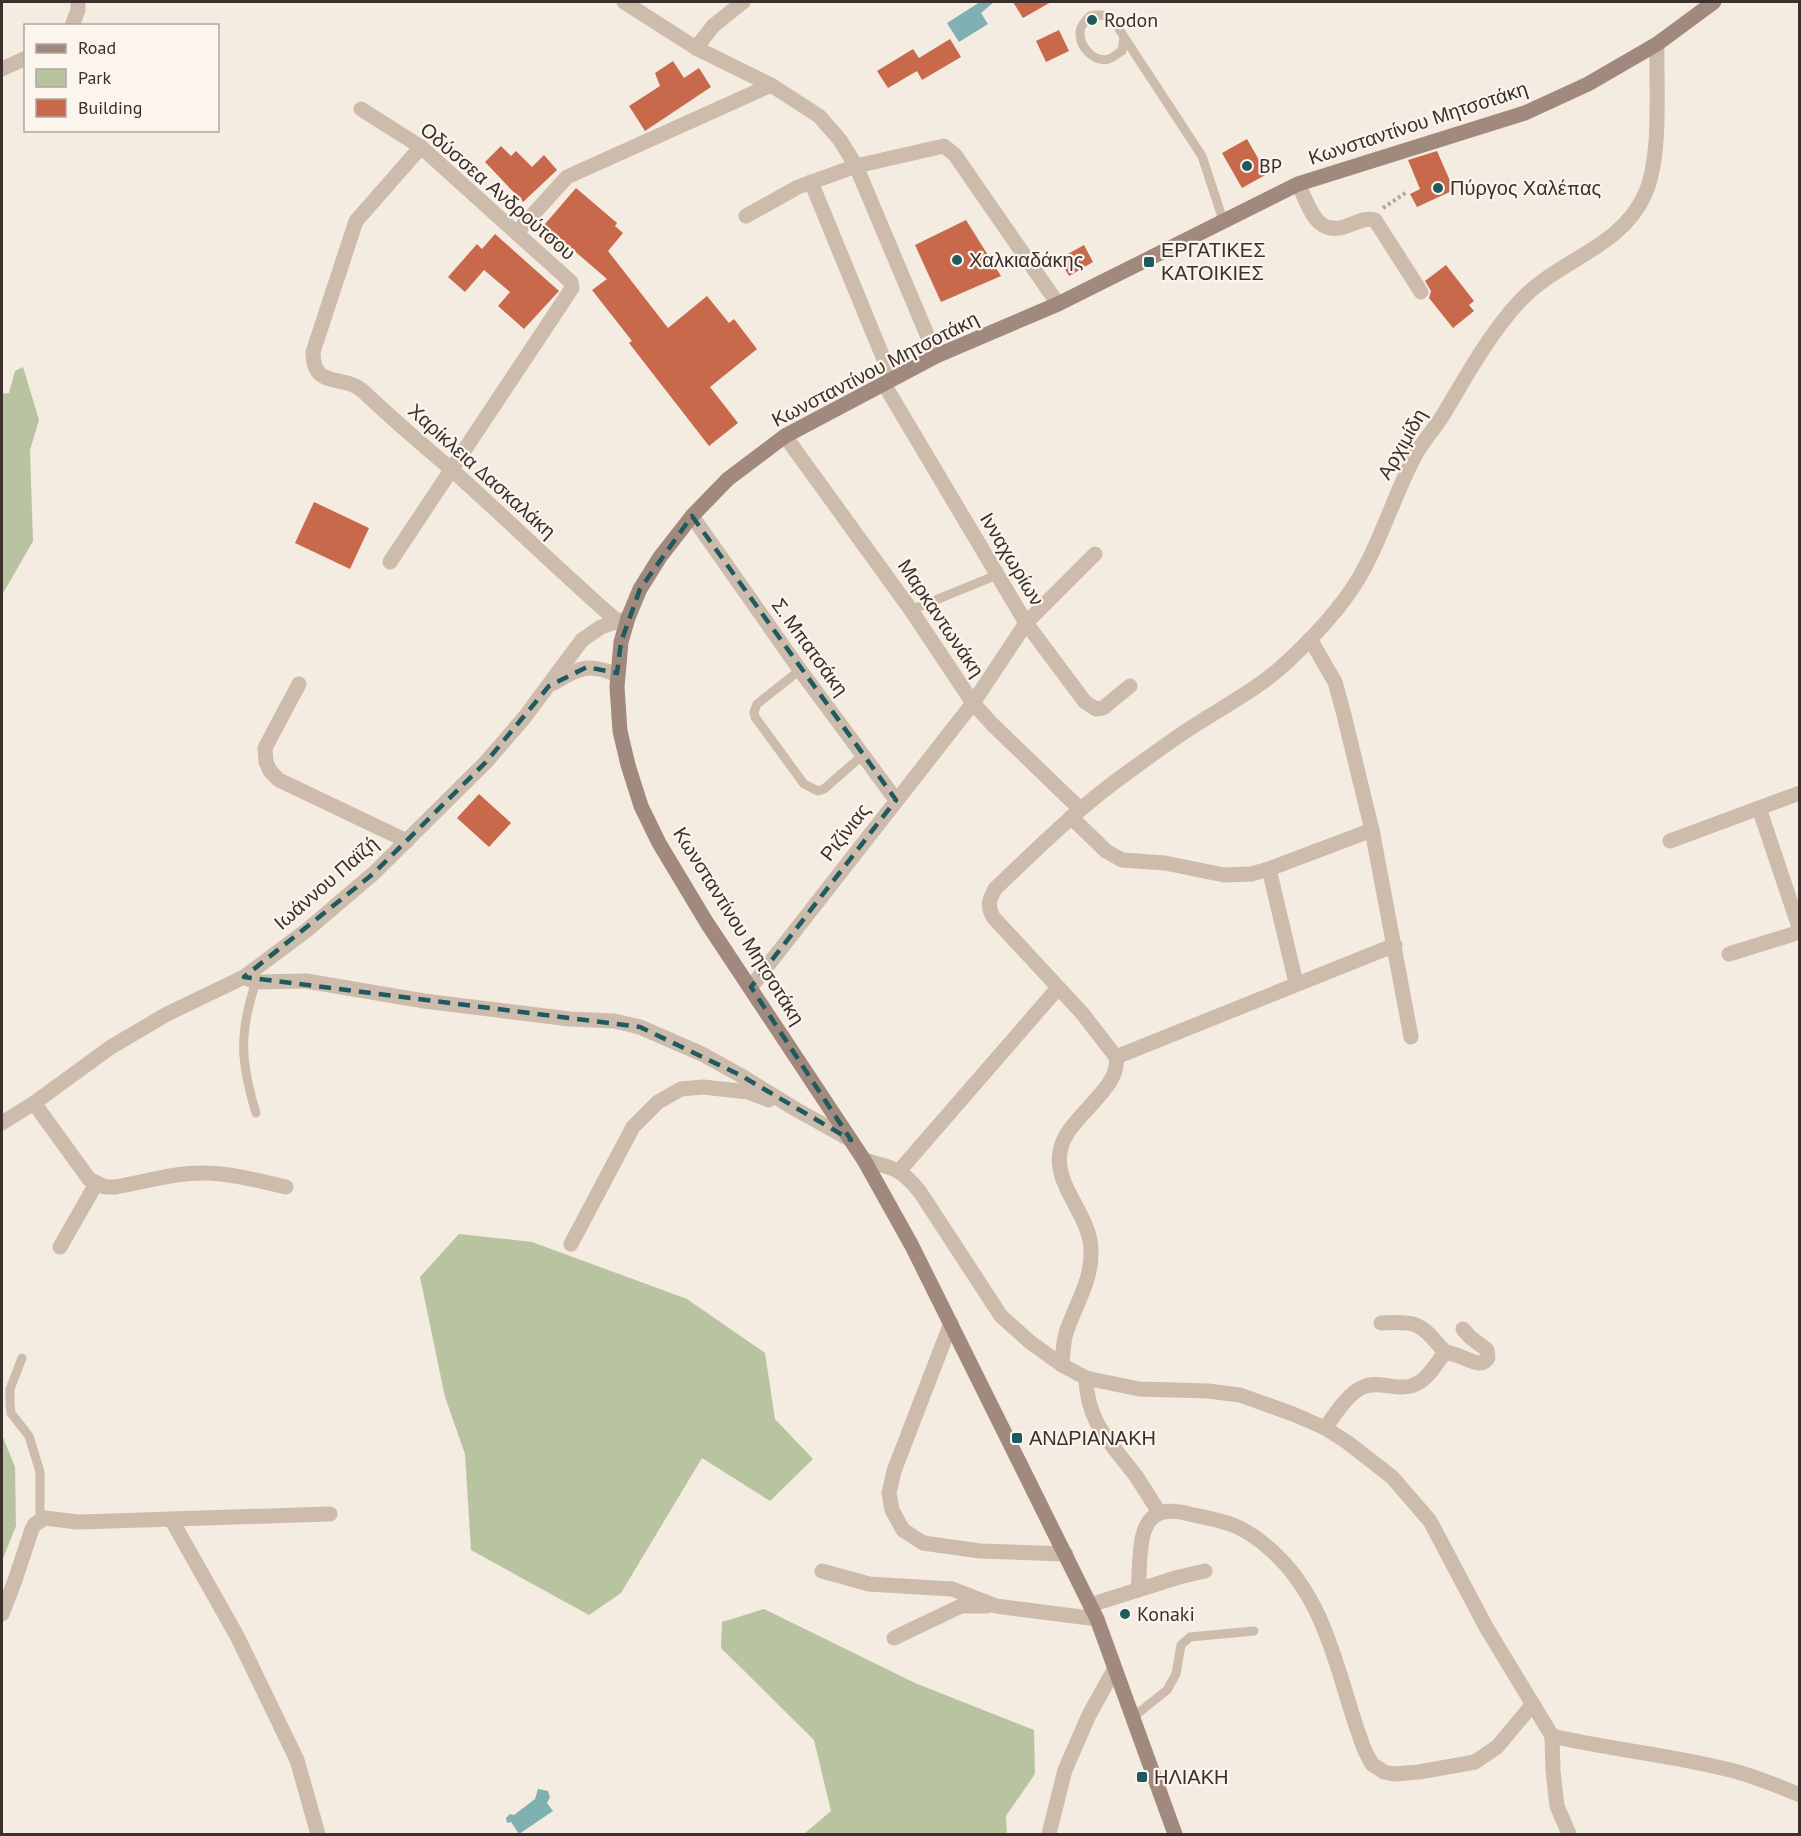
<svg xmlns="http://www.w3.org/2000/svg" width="1801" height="1836" font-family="'PT Sans',sans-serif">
<rect width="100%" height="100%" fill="#f4ebe1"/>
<g fill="#b8c4a0">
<polygon points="23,367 39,420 30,450 33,541 2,595 2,394 9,393 15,371"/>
<polygon points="459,1234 532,1242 687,1299 765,1353 775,1419 813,1459 770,1501 702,1458 621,1593 589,1615 471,1550 465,1454 445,1397 420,1277"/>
<polygon points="2,1435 15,1467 16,1526 2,1561"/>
<polygon points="764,1609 915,1683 1034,1730 1035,1774 1006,1816 1007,1834 804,1834 831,1811 814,1740 721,1648 722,1622"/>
</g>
<g fill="#7fb0b2">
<polygon points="980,2 994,2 981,13 988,24 959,42 947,23"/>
<polygon points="538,1789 548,1791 550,1797 547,1803 553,1811 519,1834 511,1822 507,1823 506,1818 510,1814 514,1815 535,1799"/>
</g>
<g fill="#c8694b">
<polygon points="1013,2 1051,2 1023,18"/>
<polygon points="1059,30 1069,51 1046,62 1036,41"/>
<polygon points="950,39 961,57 922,80 917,71 888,88 877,71 913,49 919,58"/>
<polygon points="673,61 684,78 699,68 711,87 645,131 629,106 660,86 655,73"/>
<polygon points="1247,139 1267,174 1242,188 1222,153"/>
<polygon points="501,146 511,156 516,151 532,167 544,155 557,170 523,202 485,162"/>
<polygon points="1437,151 1454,190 1417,207 1410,194 1420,189 1408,160"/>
<polygon points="576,188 617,223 615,226 623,233 608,251 668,328 707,296 729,323 734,319 757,349 710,387 738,423 709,446 629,343 632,341 592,290 607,279 564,242 559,248 539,231"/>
<polygon points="966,220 1001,276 941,302 915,245"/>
<polygon points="495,234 559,291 524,329 498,306 510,292 484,270 465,292 448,277 477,244 482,249"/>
<polygon points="1084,245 1093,262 1069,276 1059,259"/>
<polygon points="1446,265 1474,301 1469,305 1474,311 1453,328 1429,298 1431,291 1425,281"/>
<polygon points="314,502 369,528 350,569 295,543"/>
<polygon points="479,794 511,823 489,847 457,818"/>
</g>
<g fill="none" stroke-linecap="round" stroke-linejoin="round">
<polyline stroke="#b9a596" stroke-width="4" stroke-dasharray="3 3" stroke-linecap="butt" points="1383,208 1407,192"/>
<g stroke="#cdbbac" stroke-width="9">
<path d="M1124,37l-2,14c-4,2 -9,7 -13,8 -15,4 -30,-12 -29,-27 0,-6 6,-12 10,-16 21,-4 24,5 34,21l78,119 21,64"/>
<polyline points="911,610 997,575"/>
<polyline points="800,670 757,704 754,712 755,717 804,784 818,791 824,789 863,755"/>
<path d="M256,982c-17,50 -16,79 0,131"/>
<polyline points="22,1358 10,1389 10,1404 11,1413 29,1436 40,1472 40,1520"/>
<polyline points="1132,1718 1167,1690 1176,1674 1181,1645 1190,1637 1254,1631"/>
</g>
<g stroke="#cdbbac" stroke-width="15">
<polyline points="624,2 696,48 771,85 819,116 840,140 856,166 936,356"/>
<polyline points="72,26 78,10 78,2"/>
<polyline points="696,48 713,26 743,2"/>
<polyline points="2,69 26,58"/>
<polyline points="361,109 421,147 571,282 572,288 390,562"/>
<path d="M421,147l-65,74 -43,131c0,39 31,21 51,40 28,27 58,52 88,78 56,50 109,102 165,151"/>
<polyline points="811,182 892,379"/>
<path d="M1298,184c13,26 19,56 54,40 8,-3 14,-6 23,-4l46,72"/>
<polyline points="746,216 798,187 856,166 944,146 955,155 1058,304"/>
<polyline points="517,232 567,177 771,85"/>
<polyline points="884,384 1026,623 1085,702 1096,709 1103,708 1130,686"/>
<polyline points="785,436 911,610 973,703 992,724 1080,809"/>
<polyline points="692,516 800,670 896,800"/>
<polyline points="1310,639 1335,682 1343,711 1372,830 1411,1037"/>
<path d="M554,683c25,-16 35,-20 63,-8"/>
<polyline points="299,684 265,748 266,762 270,771 279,780 407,841"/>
<polyline points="1800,793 1759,808 1800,930"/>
<polyline points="1071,817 1106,851 1122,860 1165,863 1224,875 1251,874 1269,869 1372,830"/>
<polyline points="1670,841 1759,808"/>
<polyline points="1269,869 1296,983"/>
<polyline points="1729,954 1800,932"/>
<polyline points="244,977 256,982 306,981 424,1001 570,1019 614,1021 640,1027 702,1054 740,1075 797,1110 851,1140"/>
<polyline points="751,987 973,703 1026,623 1095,554"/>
<polyline points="1116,1057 1395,945"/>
<path d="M34,1103l55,76 16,8h10c30,-5 61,-15 92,-14 27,1 53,8 79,14"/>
<polyline points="2,1123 34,1103 111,1047 167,1014 244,977 307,930 374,873 486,762 524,718 582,640 601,627 628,618"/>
<path d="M864,1160c30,9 36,7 56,32l81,124 29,26 32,23 24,13 53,11 69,2 32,4 53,19 32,14 22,14 45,35 38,44 56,106 66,109 1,35 4,35 12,28"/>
<polyline points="900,1170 1058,988"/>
<polyline points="571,1244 633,1127 658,1102 681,1089 703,1087 748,1092 769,1100"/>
<polyline points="60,1247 96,1184"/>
<polyline points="951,1323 894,1471 889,1493 892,1510 903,1530 923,1543 980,1551 1066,1554"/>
<path d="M1381,1323c40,-2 39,1 64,29"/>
<path d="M1062,1365c1,-10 1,-22 4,-32 9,-28 26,-52 25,-82 0,-36 -37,-64 -31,-99 5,-35 62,-62 56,-95l-34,-44 -89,-96c-6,-12 -4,-17 2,-28 44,-42 86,-84 136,-119 22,-16 45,-33 69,-48 30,-19 62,-36 88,-61 29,-27 60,-60 78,-96 19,-36 31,-77 51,-113 8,-13 18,-24 26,-37 23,-38 45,-79 75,-112 38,-43 103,-54 127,-109 17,-38 11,-107 12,-150"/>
<path d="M1086,1378c1,45 25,65 50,98 8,12 15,24 23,36"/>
<path d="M1325,1428c10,-13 22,-34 38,-41 9,-4 18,-2 27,-1 31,6 39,-12 55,-34 13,2 27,11 35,11 5,0 5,-2 8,-5l-1,-8 -17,-13 -7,-8"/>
<polyline points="171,1519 237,1636 297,1760 318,1834"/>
<polyline points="822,1571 869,1584 952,1589 996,1606 1097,1619"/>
<path d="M1138,1590c4,-39 -5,-91 51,-76 14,3 31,6 44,11 15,6 27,15 38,25 59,52 67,132 94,201l7,13 12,8 10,2 25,-2 56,-10 22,-15 36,-43"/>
<polyline points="1090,1605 1179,1577 1205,1571"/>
<polyline points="2,1614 14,1583 32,1529 35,1524 45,1518 77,1522 111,1521 330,1514"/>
<polyline points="894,1638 961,1606 987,1606"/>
<path d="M1552,1736c60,14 122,19 182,35 23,6 44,15 66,24"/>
<polyline points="1049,1834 1065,1770 1089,1715 1114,1670"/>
</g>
<polyline stroke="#a18a7d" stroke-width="15" points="1175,1834 1097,1619 912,1246 864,1160 707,923 659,843 641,806 628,765 620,731 617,687 621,642 628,618 640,589 660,557 692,516 728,479 785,436 936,356 1058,304 1298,184 1525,113 1588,84 1657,44 1714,2"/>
</g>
<path fill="none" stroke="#1f5a5e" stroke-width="4.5" stroke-dasharray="12 8" stroke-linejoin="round" d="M692,516l204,284 -145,187 100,153 -111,-65 -100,-48 -396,-50 130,-104 112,-111 63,-76 38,-19 30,6 4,-31 19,-53z"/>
<g fill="#1f5a5e" stroke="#fbf5ee" stroke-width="2">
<circle cx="1092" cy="20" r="6"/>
<circle cx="1247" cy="166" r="6"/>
<circle cx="1438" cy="188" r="6"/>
<circle cx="957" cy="260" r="6"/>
<rect x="1143" y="256" width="12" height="12" rx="3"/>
<rect x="1011" y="1432" width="12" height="12" rx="3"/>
<circle cx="1125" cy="1614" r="6"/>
<rect x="1136" y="1771" width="12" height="12" rx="3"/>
</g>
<g text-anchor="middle" stroke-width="4.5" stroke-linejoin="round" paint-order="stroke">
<g font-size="20" fill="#3b302b" stroke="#fbf5ee" text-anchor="start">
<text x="1104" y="27">Rodon</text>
<text x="1259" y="173">BP</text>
<text x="1450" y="195">Πύργος Χαλέπας</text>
<text x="1161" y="257">ΕΡΓΑΤΙΚΕΣ<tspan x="1161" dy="23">ΚΑΤΟΙΚΙΕΣ</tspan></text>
<text x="969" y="267">Χαλκιαδάκης</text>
<text x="1029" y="1445">ΑΝΔΡΙΑΝΑΚΗ</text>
<text x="1137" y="1621">Konaki</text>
<text x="1154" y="1784">ΗΛΙΑΚΗ</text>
</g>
<g font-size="20" fill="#3b302b" stroke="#fbf5ee">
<text transform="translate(1418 123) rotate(-18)" y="7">Κωνσταντίνου Μητσοτάκη</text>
<text transform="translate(498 191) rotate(41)" y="7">Οδύσσεα Ανδρούτσου</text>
<text transform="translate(875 369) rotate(-27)" y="7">Κωνσταντίνου Μητσοτάκη</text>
<text transform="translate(1402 444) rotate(-60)" y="7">Αρχιμίδη</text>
<text transform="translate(482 471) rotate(42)" y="7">Χαρίκλεια Δασκαλάκη</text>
<text transform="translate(1012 559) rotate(59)" y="7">Ινναχωρίων</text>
<text transform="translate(941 618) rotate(56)" y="7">Μαρκαντωνάκη</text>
<text transform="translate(810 647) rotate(54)" y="7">Σ. Μπατσάκη</text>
<text transform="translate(845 832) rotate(-52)" y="7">Ριζίνιας</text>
<text transform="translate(326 883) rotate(-41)" y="7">Ιωάννου Παϊζή</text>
<text transform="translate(739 926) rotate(58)" y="7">Κωνσταντίνου Μητσοτάκη</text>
</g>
</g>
<rect width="1801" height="1836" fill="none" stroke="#3b302b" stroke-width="6"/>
<rect x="24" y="24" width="195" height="108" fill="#fbf5ee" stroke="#aea6a0" stroke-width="1.5"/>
<rect x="36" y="44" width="30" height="9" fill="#a18a7d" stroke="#aea6a0" stroke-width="1.5"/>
<text x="78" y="54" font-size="18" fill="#3b302b">Road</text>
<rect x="36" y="69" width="30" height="18" fill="#b8c4a0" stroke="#aea6a0" stroke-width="1.5"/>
<text x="78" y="84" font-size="18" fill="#3b302b">Park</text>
<rect x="36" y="99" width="30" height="18" fill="#c8694b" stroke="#aea6a0" stroke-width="1.5"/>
<text x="78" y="114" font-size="18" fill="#3b302b">Building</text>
</svg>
